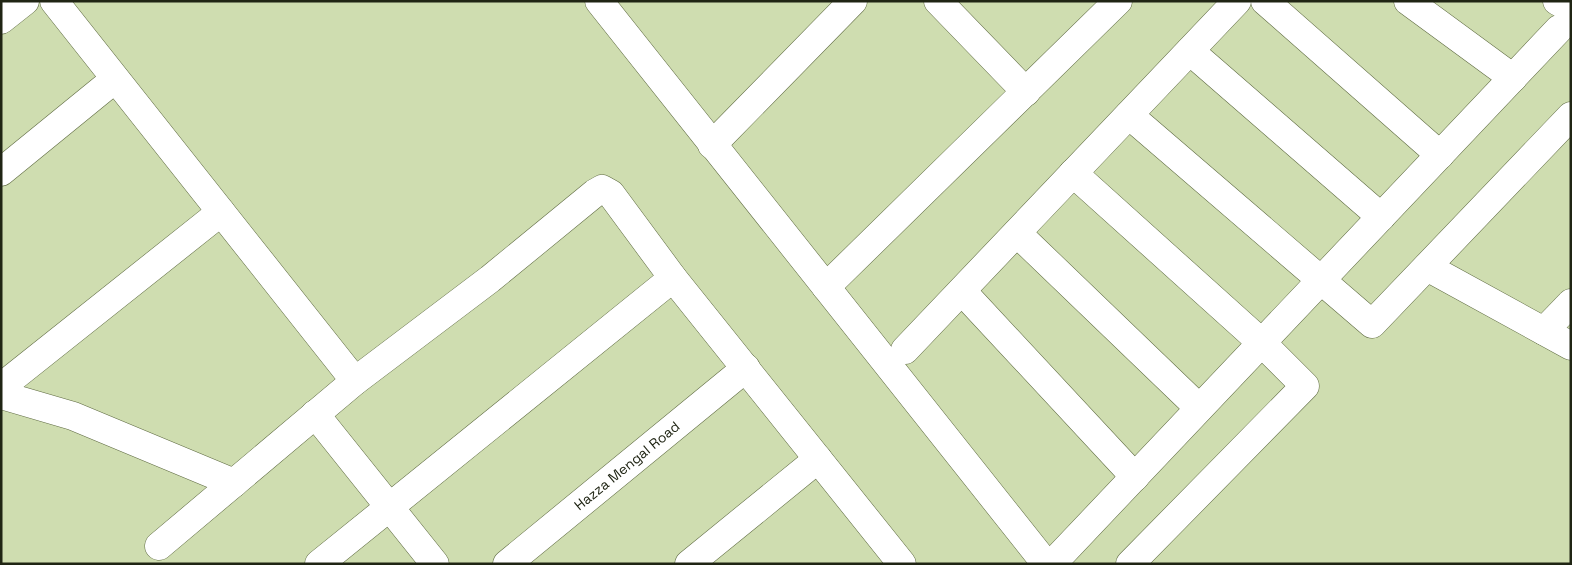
<svg xmlns="http://www.w3.org/2000/svg" width="1572" height="565" font-family="'Space Grotesk',sans-serif">
<rect width="100%" height="100%" fill="#cfddb0"/>
<g fill="none" stroke-linecap="round" stroke-linejoin="round">
<defs>
<g id="minor">
<polyline points="54,1 355,381"/>
<polyline points="599,1 1046,564"/>
<polyline points="938,1 1026,92"/>
<polyline points="1265,1 1440,155"/>
<polyline points="1408,1 1513,78"/>
<polyline points="1557,1 1571,9"/>
<polyline points="1,20 25,1"/>
<polyline points="1190,51 1381,217"/>
<polyline points="1129,115 1372,324 1571,116"/>
<polyline points="712,145 853,1"/>
<polyline points="1,172 115,79"/>
<polyline points="1073,173 1262,343 1305,386 1130,564"/>
<polyline points="1017,233 1199,408"/>
<polyline points="1427,267 1571,346"/>
<polyline points="826,287 1118,1"/>
<polyline points="962,291 1135,477"/>
<polyline points="1544,331 1571,303"/>
<polyline points="905,350 1237,1"/>
<polyline points="1,387 221,212"/>
<polyline points="1,395 73,416 234,483"/>
<polyline points="315,414 435,564"/>
<polyline points="159,546 355,381 490,279 595,193 602,189 611,194 673,278 902,564"/>
<polyline points="319,564 673,278"/>
<path id="s1" d="M507,564l239,-196"/>
<polyline points="689,564 818,459"/>
<polyline points="1052,564 1559,29"/>
</g>
</defs>
<use href="#minor" stroke="#5f6b42" stroke-width="29"/>
<use href="#minor" stroke="#fff" stroke-width="28"/>
</g>
<g text-anchor="middle" stroke-width="4" stroke-linejoin="round" paint-order="stroke">
<g font-size="14" fill="#202514" stroke="#dbeabc">
<text dy="5" stroke="none"><textPath href="#s1" startOffset="155">Hazza Mengal Road</textPath></text>
</g>
</g>
<rect width="1572" height="565" fill="none" stroke="#202514" stroke-width="5"/>
</svg>
